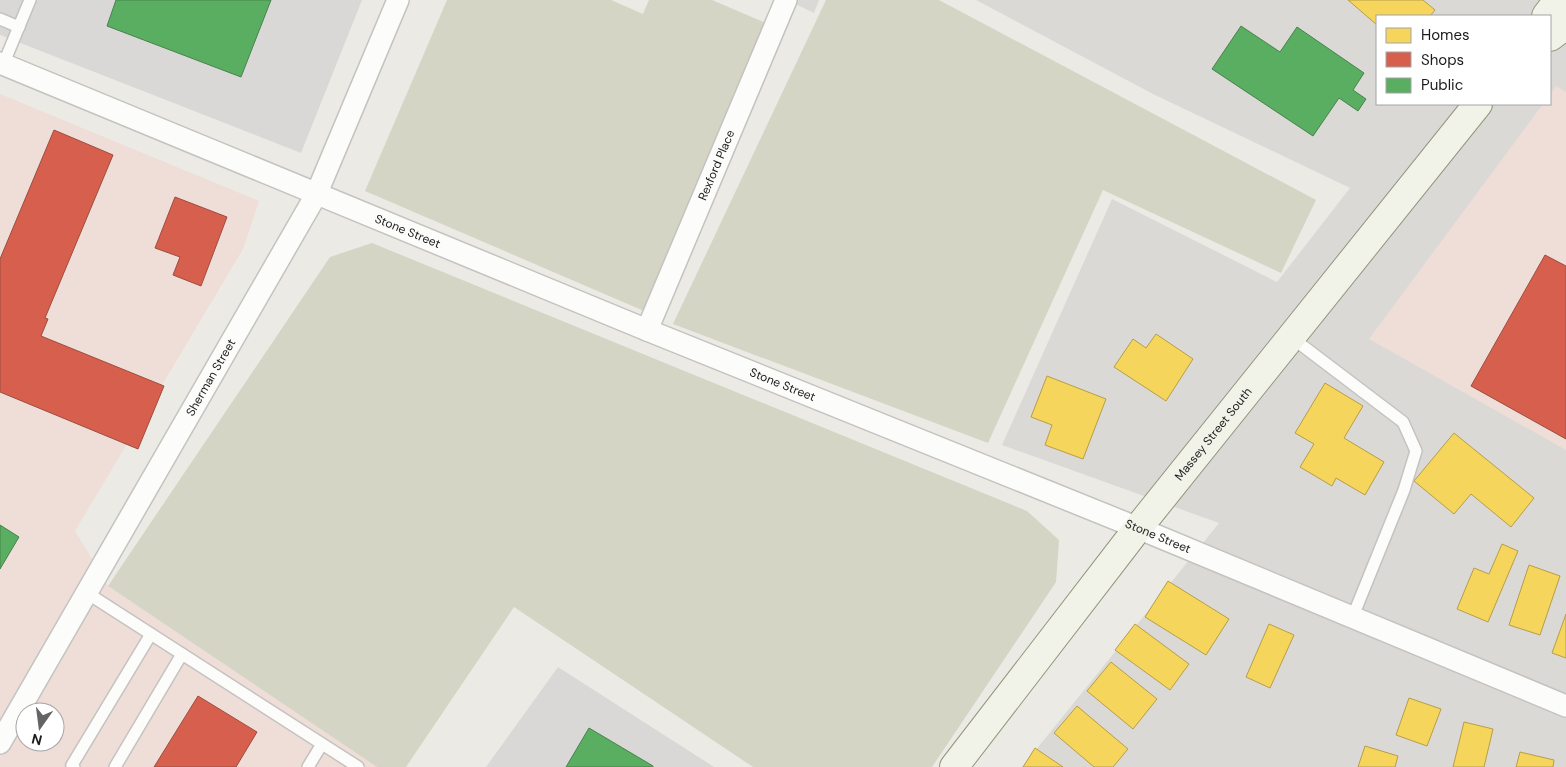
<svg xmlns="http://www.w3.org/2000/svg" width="1566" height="767" font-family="'DM Sans',sans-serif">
<rect width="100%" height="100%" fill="#eceae4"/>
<g fill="#dbd9d6" fill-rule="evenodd">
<polygon points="787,0 819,0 814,13"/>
<path d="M976,0h590v767h-544l197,-244 -217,-78 110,-246 165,83 73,-94 -197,-94zM1377,16h173v88h-173z"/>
</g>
<g fill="#efddd8" fill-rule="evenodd">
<polygon points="1556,86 1566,92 1566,450 1369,339 1543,104 1550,104 1550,95"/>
<path d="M0,94l259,107 -16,48 -168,282 33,55 269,181h-377zM25,712h30v30h-30z"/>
</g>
<g fill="#d9d8d6">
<polygon points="0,0 362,0 301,153 0,35"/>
<polygon points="558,667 714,767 486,767"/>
</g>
<g fill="#d4d5c5">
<polygon points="447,0 611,0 643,14 649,0 712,0 768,24 644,311 365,191"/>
<polygon points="826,0 939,0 1316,200 1281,273 1103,190 988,443 673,324"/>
<polygon points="372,243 1027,511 1059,540 1056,582 932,767 753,767 514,607 406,767 377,767 108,586 330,257"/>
</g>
<g fill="#f6d55c" stroke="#b59e49">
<polygon points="1348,0 1423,0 1435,10 1430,16 1377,16 1377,25"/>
<polygon points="1156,334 1193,359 1166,401 1114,367 1133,339 1146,348"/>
<polygon points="1047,376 1106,399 1083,459 1045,445 1052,425 1031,417"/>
<polygon points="1325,383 1363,406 1344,438 1384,462 1365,495 1336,478 1332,486 1300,467 1314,444 1295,433"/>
<polygon points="1454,433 1534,498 1511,527 1471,494 1454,514 1414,481"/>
<polygon points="1502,544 1518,551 1488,622 1457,609 1474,568 1489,574"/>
<polygon points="1529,565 1560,576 1540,635 1509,625"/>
<polygon points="1168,581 1229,619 1206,655 1145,617"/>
<polygon points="1566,614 1566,658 1552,653"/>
<polygon points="1135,624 1189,664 1170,690 1115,650"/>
<polygon points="1269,624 1294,635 1270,688 1246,677"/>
<polygon points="1111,662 1157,699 1133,729 1087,691"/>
<polygon points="1409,698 1441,709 1427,746 1396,735"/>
<polygon points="1077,706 1128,749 1113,767 1094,767 1054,733"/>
<polygon points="1464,722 1493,729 1484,767 1453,767"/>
<polygon points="1365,746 1398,756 1395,767 1358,767"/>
<polygon points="1035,748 1063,767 1023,767"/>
<polygon points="1520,752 1554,760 1553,767 1516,767"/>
</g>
<g fill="#d6604d" stroke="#9e4c3e">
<polygon points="54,130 113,155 45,318 48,319 41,336 164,386 138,449 0,392 0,259"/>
<polygon points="175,197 227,217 201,286 173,275 180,257 155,248"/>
<polygon points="1545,255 1566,266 1566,439 1471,386"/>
<polygon points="198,696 257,732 236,767 154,767"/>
</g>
<g fill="#5aae61" stroke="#47824c">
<polygon points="116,0 271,0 241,77 107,26"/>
<polygon points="1241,26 1280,52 1297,27 1364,73 1353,90 1366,99 1358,111 1339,98 1313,136 1212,69"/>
<polygon points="0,525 19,537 0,569"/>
<polygon points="589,728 653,766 653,767 566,767"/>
</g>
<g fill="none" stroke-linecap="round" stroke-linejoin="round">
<defs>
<g id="lane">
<polyline points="0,19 19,27"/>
<polyline points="3,65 30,0"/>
<polyline points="1291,337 1403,422 1416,451 1404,490 1353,616"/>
<polyline points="87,593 358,767"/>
<polyline points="74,767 72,765 151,634"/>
<polyline points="115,767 182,654"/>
<polyline points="308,767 322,744"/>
</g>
<g id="street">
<path id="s1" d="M0,63l647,267 491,198 428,178"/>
<path id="s2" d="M647,330l139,-330"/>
<path id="s3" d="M0,743l316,-548 82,-195"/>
</g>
<g id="secondary">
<polyline points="1546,16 1558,0"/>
<polyline points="1550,37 1566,25"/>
<path id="s4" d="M954,767l184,-239 340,-424"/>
</g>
</defs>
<use href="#lane" stroke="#c4c3c0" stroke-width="14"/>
<use href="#street" stroke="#c4c3c0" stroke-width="24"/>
<use href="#secondary" stroke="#92957c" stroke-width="30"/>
<use href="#lane" stroke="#fcfcfb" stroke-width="11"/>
<use href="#street" stroke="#fcfcfb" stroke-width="21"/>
<use href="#secondary" stroke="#f2f3e8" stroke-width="28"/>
</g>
<g text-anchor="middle" stroke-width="5" stroke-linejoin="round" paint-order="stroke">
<g font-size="12" fill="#1c1c1c" stroke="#fff">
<text dy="4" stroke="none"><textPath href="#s2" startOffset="179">Rexford Place</textPath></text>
<text dy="4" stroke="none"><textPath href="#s1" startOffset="441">Stone Street</textPath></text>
<text dy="4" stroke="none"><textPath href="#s3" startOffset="422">Sherman Street</textPath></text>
<text dy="4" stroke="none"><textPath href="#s1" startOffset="846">Stone Street</textPath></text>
<text dy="4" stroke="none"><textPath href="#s4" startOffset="422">Massey Street South</textPath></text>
<text dy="4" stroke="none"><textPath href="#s1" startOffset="1251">Stone Street</textPath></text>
</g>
</g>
<rect x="1376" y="15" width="175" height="90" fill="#ffffff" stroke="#a4a4a4"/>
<rect x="1386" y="28" width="25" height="15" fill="#f6d55c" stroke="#a4a4a4"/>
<text x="1421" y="40" font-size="15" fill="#1c1c1c">Homes</text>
<rect x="1386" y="52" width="25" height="15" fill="#d6604d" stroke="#a4a4a4"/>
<text x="1421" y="65" font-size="15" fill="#1c1c1c">Shops</text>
<rect x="1386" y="78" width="25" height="15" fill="#5aae61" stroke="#a4a4a4"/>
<text x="1421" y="90" font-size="15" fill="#1c1c1c">Public</text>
<g transform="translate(40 727) rotate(194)"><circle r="24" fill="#ffffff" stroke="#a4a4a4"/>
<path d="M0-4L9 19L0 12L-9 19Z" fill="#656462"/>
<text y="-8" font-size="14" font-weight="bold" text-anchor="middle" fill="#1c1c1c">N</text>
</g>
</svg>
